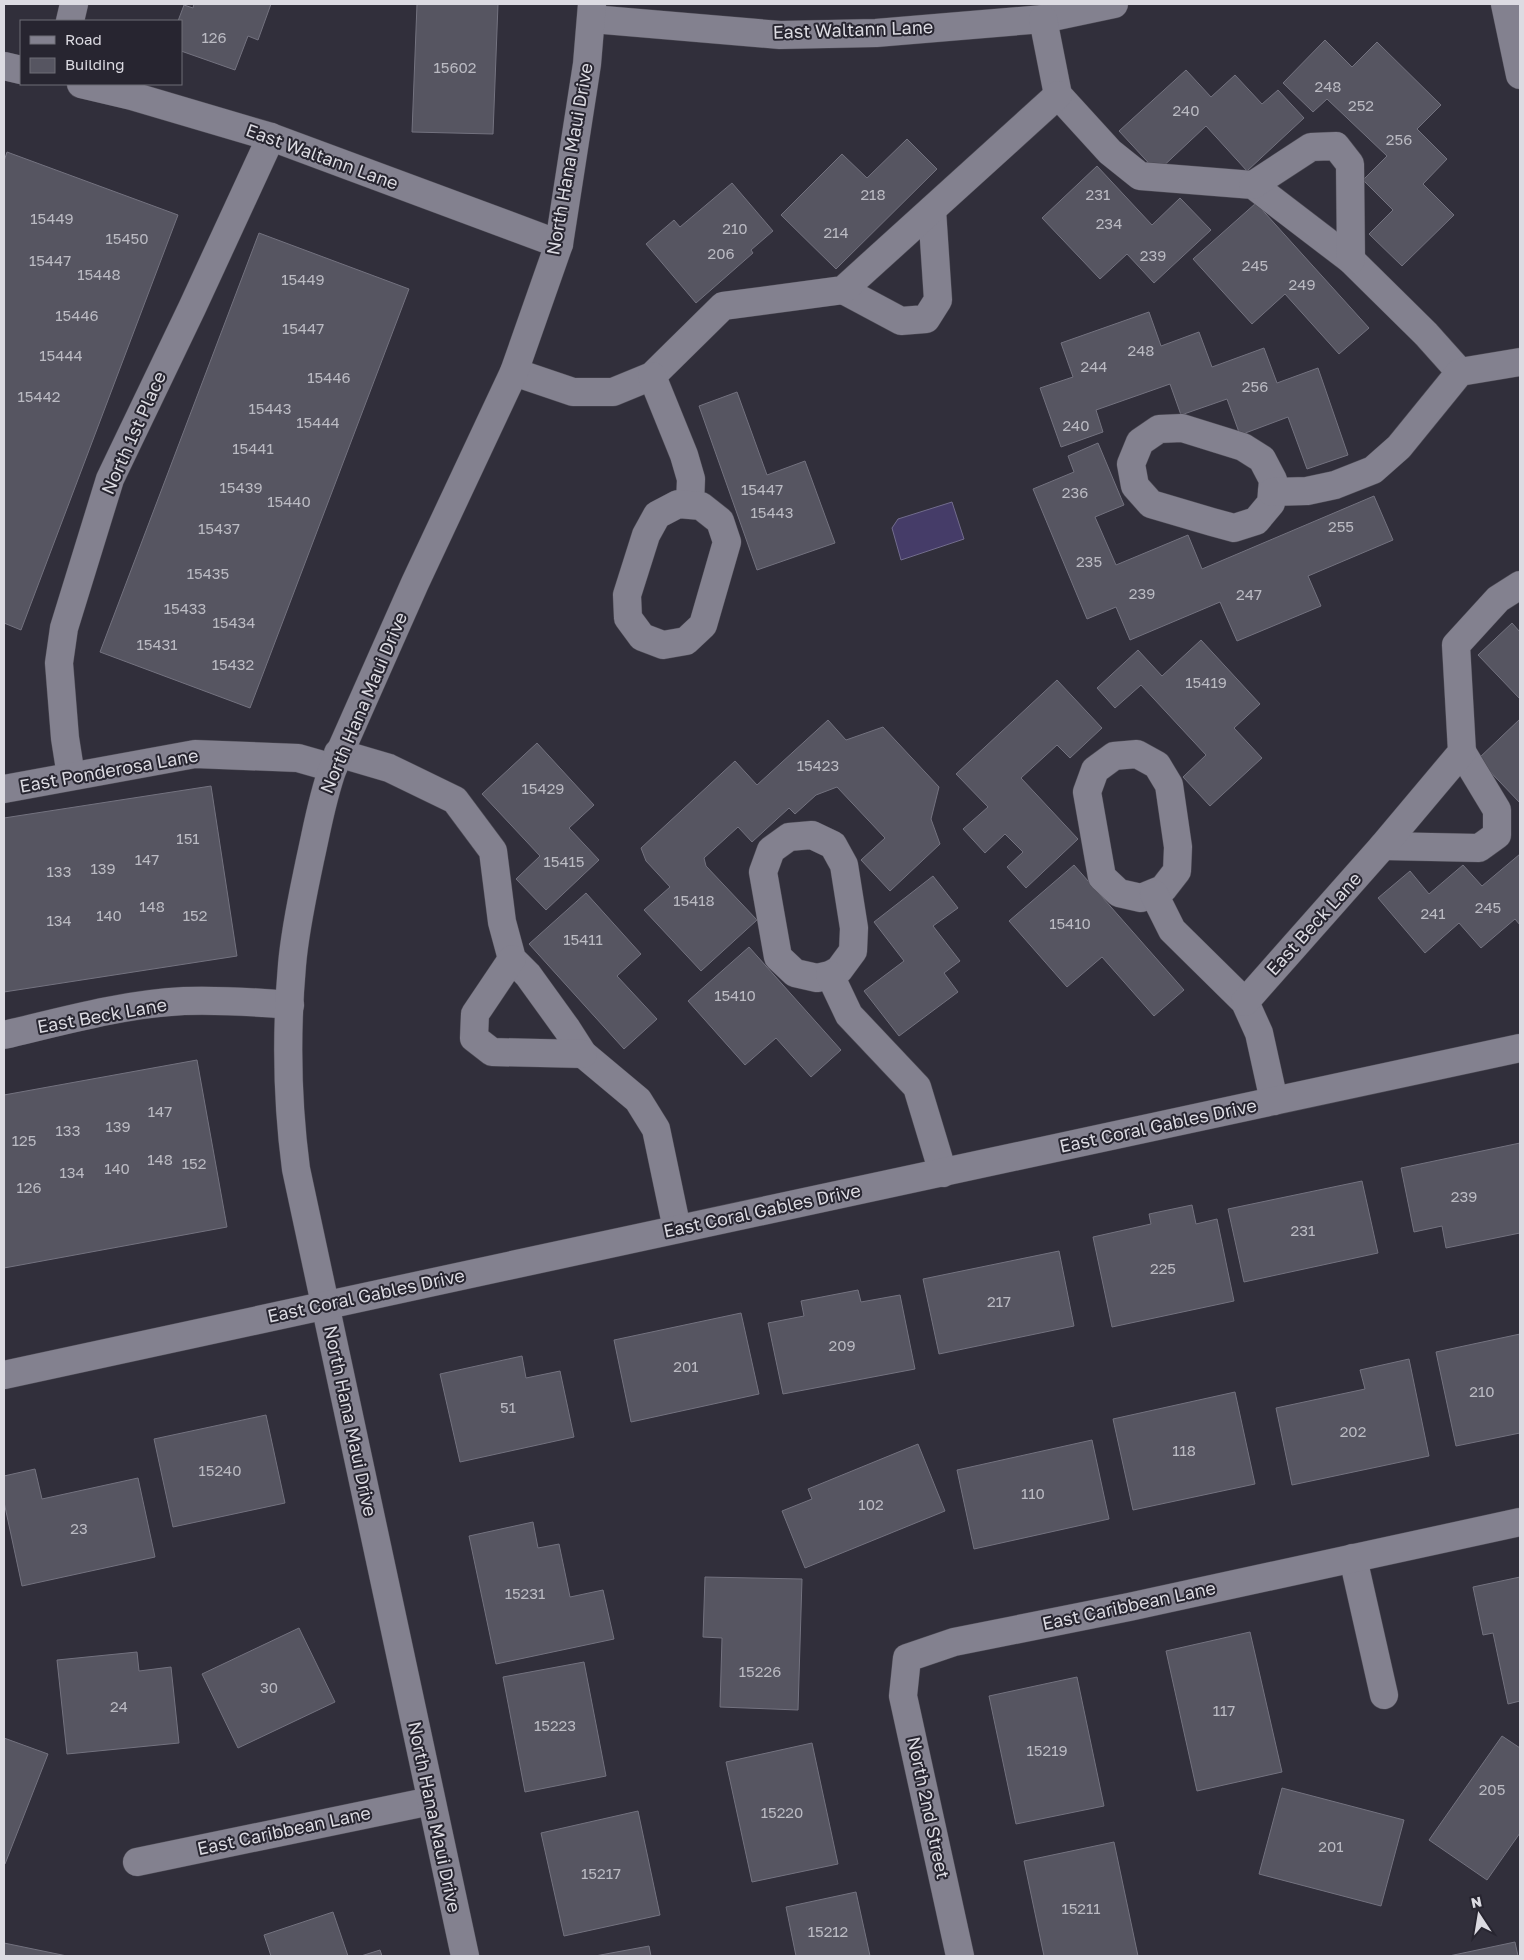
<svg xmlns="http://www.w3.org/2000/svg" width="1524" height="1960" font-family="'Golos Text',sans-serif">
<rect width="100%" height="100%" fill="#312f3b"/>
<polygon fill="#453c68" stroke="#726c8d" points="952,502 964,539 901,560 892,528 898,519"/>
<g fill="#565561" stroke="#73727f">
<polygon points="194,4 271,4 258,40 248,36 235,70 181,51 181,21 178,21 184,5 193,8"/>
<polygon points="417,4 498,4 493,134 412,132"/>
<polygon points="1325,40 1352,67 1377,42 1441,105 1417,129 1447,159 1423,184 1454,215 1402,266 1369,234 1393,210 1363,180 1387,156 1327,99 1313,112 1283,83"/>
<polygon points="1186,70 1211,97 1235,75 1262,104 1278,90 1304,118 1247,171 1206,126 1157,172 1119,131"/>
<polygon points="907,139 937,169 836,269 781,215 842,154 867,178"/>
<polygon points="7,152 178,215 21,630 4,623 4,161"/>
<polygon points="1097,166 1152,225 1180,198 1211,230 1154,283 1127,254 1100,279 1042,218"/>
<polygon points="732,183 773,231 751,250 753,253 696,303 646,244 674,220 680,227"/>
<polygon points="1256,203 1369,328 1339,354 1285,294 1252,324 1193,259"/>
<polygon points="259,233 409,289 250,708 100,652"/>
<polygon points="1149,312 1161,346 1199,332 1212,367 1264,348 1277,383 1318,368 1348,455 1307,469 1288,417 1240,435 1227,399 1181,415 1170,384 1096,410 1103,432 1061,447 1040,388 1073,377 1061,343"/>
<polygon points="737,392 767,475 805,461 835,543 757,570 699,406"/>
<polygon points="1098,443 1124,505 1095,517 1116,565 1188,535 1202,569 1374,496 1393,540 1308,576 1321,606 1237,641 1220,602 1130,640 1116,607 1087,619 1033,489 1074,472 1068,456"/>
<polygon points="1512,623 1520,632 1520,699 1478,655"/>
<polygon points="1201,640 1260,704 1234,728 1262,758 1210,806 1183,777 1206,755 1141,685 1115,708 1097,688 1138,650 1162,676"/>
<polygon points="1057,680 1102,728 1070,758 1057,745 1021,778 1078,839 1026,888 1007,867 1023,852 1005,834 985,853 963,829 988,807 956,774"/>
<polygon points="1520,719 1520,803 1478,759"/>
<polygon points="828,720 846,740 883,727 939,787 931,819 940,844 890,891 861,860 885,838 837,787 816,795 795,814 789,808 752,842 738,827 704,858 706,866 757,920 701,971 644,910 670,887 646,861 641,848 735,761 757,785"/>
<polygon points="537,743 594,805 569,828 599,860 546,910 516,879 540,856 482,794"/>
<polygon points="211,786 237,956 4,992 4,818"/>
<polygon points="1520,854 1520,925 1515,919 1481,948 1459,923 1425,953 1378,898 1410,871 1429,894 1463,865 1482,886"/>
<polygon points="1074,865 1184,990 1154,1016 1102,957 1067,987 1009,921"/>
<polygon points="933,876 958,908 933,926 960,961 944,973 958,992 899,1036 864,991 904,961 874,922"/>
<polygon points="586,893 641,954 617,976 657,1019 624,1049 529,944"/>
<polygon points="749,947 841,1050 811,1077 776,1038 745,1065 688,1001"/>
<polygon points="197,1060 227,1227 4,1268 4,1095"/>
<polygon points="1520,1143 1520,1233 1446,1248 1442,1226 1414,1232 1401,1168"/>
<polygon points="1362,1181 1378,1253 1244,1282 1228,1209"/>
<polygon points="1192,1205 1196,1224 1217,1219 1234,1301 1112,1327 1093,1237 1151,1224 1149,1214"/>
<polygon points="1059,1251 1074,1326 939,1354 923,1279"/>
<polygon points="858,1290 861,1302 900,1295 915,1369 783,1394 768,1323 804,1316 801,1301"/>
<polygon points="741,1313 759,1394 631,1422 614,1340"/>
<polygon points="1520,1334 1520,1433 1456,1446 1436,1352"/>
<polygon points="522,1356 526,1378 560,1371 574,1437 460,1462 440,1374"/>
<polygon points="1409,1359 1429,1456 1292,1485 1276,1408 1365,1389 1360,1370"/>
<polygon points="1235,1392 1255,1484 1133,1510 1113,1419"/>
<polygon points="266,1415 285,1503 173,1527 154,1439"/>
<polygon points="1092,1440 1109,1519 974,1549 957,1470"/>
<polygon points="918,1444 945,1511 805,1568 782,1511 812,1499 808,1489"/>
<polygon points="35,1469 42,1499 138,1478 155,1557 22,1586 4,1502 4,1476"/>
<polygon points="533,1522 538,1548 559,1544 570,1597 603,1590 614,1639 496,1664 469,1536"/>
<polygon points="705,1577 802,1579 798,1710 720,1707 722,1638 703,1637"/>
<polygon points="1520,1577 1520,1701 1508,1704 1493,1633 1483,1635 1473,1587"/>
<polygon points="299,1628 335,1702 238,1748 202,1674"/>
<polygon points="1250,1632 1282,1772 1197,1791 1166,1651"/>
<polygon points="137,1652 139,1671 171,1667 179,1743 67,1754 57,1660"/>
<polygon points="584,1662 606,1776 525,1792 503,1677"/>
<polygon points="1077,1677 1104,1806 1016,1824 989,1696"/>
<polygon points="1502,1736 1520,1748 1520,1833 1487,1880 1429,1840"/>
<polygon points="4,1738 48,1754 5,1864 4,1863"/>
<polygon points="812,1743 838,1864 752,1882 726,1762"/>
<polygon points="1282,1788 1404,1820 1381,1906 1259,1874"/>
<polygon points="638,1811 660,1915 564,1936 541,1833"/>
<polygon points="1114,1842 1138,1956 1044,1956 1024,1861"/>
<polygon points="856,1892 870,1956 796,1956 786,1907"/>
<polygon points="333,1912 348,1956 271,1956 264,1935"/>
<polygon points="1515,1942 1518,1956 1449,1956"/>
<polygon points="4,1943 67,1956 4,1956"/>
<polygon points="649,1946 651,1956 595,1956"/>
<polygon points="380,1950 382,1956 361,1956"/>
</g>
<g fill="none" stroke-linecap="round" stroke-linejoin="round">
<defs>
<g id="minor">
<polyline points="1505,4 1520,75"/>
<polyline points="592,19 780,35 876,33 1043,19 1114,4"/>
<polyline points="1043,19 1058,95 1110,152 1140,176 1253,185 1351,260 1426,334 1460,372"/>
<polyline points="70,21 74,4"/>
<polyline points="4,66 21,70"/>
<polyline points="81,84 132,96 271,137 559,244"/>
<polyline points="1253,185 1311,147 1336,146 1350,164 1351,260"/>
<polyline points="843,290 901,321 926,319 938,300 932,210"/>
<polyline points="514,372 573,392 613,392 652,376 723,306 843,290 1058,95"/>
<polyline points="652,376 684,455 691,479 690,504"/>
<polygon points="1182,428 1243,447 1262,459 1273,480 1272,492 1271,503 1256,521 1234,528 1212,522 1151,504 1135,486 1131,464 1140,442 1159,429"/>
<polyline points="1272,492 1307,491 1335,485 1373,470 1399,447 1460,372 1520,362"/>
<polygon points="678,504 701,506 720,521 727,542 703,625 686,641 663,645 642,637 628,618 627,595 646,535 657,515"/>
<polyline points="338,753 389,768 455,800 493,851 502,922 512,959 528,975 567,1029 583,1054 638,1100 656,1129 677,1229"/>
<polygon points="1137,754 1157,765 1169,785 1178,847 1177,871 1163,889 1141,898 1119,893 1102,877 1087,792 1095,770 1114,756"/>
<polyline points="71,776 65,738 59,663 64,628 110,479 192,308 271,137"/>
<polyline points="4,789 195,754 298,758 333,768"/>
<polygon points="812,835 833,845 844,865 854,928 853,951 839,970 830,975 817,978 795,973 778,957 763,872 771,850 789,837"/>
<polyline points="1383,846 1479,848 1497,835 1497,810 1462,752"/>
<polyline points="1154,894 1172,930 1245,1002 1259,1033 1274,1101"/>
<polyline points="512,959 475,1014 474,1038 492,1052 583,1054"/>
<polyline points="830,975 849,1015 917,1087 943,1173"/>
<polyline points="1245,1002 1383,846 1462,752 1456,645 1498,599 1520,585"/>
<path d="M4,1035c59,-14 119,-31 180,-34 35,-1 71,1 106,4"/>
<polyline points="1353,1558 1384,1695"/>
<polyline points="137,1862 431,1801"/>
<path d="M465,1956l-169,-787c-9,-68 -10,-136 -4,-204 3,-36 11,-71 18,-105 7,-31 12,-62 23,-92l82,-185 99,-211 45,-128 28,-180 5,-60"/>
<polyline points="960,1956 903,1696 907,1658 954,1642 1129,1607 1520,1522"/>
</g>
<path id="tertiary" d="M4,1375c505,-110 1011,-218 1516,-327"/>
</defs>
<use href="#minor" stroke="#4c4a54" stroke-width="29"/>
<use href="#tertiary" stroke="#4c4a54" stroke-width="29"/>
<use href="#minor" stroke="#83818f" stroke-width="28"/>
<use href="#tertiary" stroke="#83818f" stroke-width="28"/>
</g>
<g text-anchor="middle" stroke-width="4" stroke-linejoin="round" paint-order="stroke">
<g font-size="15" fill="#babac2">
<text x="214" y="43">126</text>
<text x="455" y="73">15602</text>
<text x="1328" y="92">248</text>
<text x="1361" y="111">252</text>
<text x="1186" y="116">240</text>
<text x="1399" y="145">256</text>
<text x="873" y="200">218</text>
<text x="1098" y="200">231</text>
<text x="52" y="224">15449</text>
<text x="1109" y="229">234</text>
<text x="735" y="234">210</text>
<text x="836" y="238">214</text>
<text x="127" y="244">15450</text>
<text x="721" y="259">206</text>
<text x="1153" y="261">239</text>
<text x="50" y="266">15447</text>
<text x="1255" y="271">245</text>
<text x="99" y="280">15448</text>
<text x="303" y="285">15449</text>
<text x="1302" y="290">249</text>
<text x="77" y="321">15446</text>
<text x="303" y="334">15447</text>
<text x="1141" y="356">248</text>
<text x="61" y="361">15444</text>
<text x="1094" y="372">244</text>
<text x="329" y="383">15446</text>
<text x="1255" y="392">256</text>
<text x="39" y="402">15442</text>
<text x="270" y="414">15443</text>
<text x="318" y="428">15444</text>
<text x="1076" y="431">240</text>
<text x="253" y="454">15441</text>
<text x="241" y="493">15439</text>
<text x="762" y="495">15447</text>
<text x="1075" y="498">236</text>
<text x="289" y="507">15440</text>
<text x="772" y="518">15443</text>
<text x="1341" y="532">255</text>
<text x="219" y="534">15437</text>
<text x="1089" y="567">235</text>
<text x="208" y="579">15435</text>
<text x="1142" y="599">239</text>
<text x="1249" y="600">247</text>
<text x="185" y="614">15433</text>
<text x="234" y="628">15434</text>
<text x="157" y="650">15431</text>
<text x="233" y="670">15432</text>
<text x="1206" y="688">15419</text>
<text x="818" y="771">15423</text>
<text x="543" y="794">15429</text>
<text x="188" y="844">151</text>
<text x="147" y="865">147</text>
<text x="564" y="867">15415</text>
<text x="103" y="874">139</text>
<text x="59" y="877">133</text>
<text x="694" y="906">15418</text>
<text x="152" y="912">148</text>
<text x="1488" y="913">245</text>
<text x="1433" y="919">241</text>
<text x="109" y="921">140</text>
<text x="195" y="921">152</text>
<text x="59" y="926">134</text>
<text x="1070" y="929">15410</text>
<text x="583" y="945">15411</text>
<text x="735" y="1001">15410</text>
<text x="160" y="1117">147</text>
<text x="118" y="1132">139</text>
<text x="68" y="1136">133</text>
<text x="24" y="1146">125</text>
<text x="160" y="1165">148</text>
<text x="194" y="1169">152</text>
<text x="117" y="1174">140</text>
<text x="72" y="1178">134</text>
<text x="29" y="1193">126</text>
<text x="1464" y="1202">239</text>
<text x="1303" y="1236">231</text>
<text x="1163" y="1274">225</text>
<text x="999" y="1307">217</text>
<text x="842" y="1351">209</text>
<text x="686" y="1372">201</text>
<text x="1482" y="1397">210</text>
<text x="508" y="1413">51</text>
<text x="1353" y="1437">202</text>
<text x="1184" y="1456">118</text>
<text x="220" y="1476">15240</text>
<text x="1033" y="1499">110</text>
<text x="871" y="1510">102</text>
<text x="79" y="1534">23</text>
<text x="525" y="1599">15231</text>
<text x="760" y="1677">15226</text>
<text x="269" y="1693">30</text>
<text x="119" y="1712">24</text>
<text x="1224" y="1716">117</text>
<text x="555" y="1731">15223</text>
<text x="1047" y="1756">15219</text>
<text x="1492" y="1795">205</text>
<text x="782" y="1818">15220</text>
<text x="1331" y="1852">201</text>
<text x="601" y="1879">15217</text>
<text x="1081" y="1914">15211</text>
<text x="828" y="1937">15212</text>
</g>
<g font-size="18" fill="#dcdbe2" stroke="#272530">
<text transform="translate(853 30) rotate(-2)" y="6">East Waltann Lane</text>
<text transform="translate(322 157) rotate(20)" y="6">East Waltann Lane</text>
<text transform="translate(570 159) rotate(-80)" y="6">North Hana Maui Drive</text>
<text transform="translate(134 433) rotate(-66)" y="6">North 1st Place</text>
<text transform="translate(364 703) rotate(-67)" y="6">North Hana Maui Drive</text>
<text transform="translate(109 771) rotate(-10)" y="6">East Ponderosa Lane</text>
<text transform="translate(1314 924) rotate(-48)" y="6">East Beck Lane</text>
<text transform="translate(102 1016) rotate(-10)" y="6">East Beck Lane</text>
<text transform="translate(1158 1126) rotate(-12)" y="6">East Coral Gables Drive</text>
<text transform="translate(762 1211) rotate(-12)" y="6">East Coral Gables Drive</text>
<text transform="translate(366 1296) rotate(-12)" y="6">East Coral Gables Drive</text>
<text transform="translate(350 1421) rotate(78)" y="6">North Hana Maui Drive</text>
<text transform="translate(1129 1606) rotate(-12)" y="6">East Caribbean Lane</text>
<text transform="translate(928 1808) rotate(78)" y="6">North 2nd Street</text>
<text transform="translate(434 1817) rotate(78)" y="6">North Hana Maui Drive</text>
<text transform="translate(284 1831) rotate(-12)" y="6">East Caribbean Lane</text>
</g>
</g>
<rect width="1524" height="1960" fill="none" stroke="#dcdbe2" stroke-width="10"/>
<rect x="20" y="20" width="162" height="65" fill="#272530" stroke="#6f6e77"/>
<rect x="30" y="36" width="25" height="8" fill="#83818f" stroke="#6f6e77"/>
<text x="65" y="45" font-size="15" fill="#dcdbe2">Road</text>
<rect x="30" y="58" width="25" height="15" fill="#565561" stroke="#6f6e77"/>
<text x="65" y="70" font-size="15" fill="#dcdbe2">Building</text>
<g transform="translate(1479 1915) rotate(348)" stroke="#272530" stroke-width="4" paint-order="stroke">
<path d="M0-4L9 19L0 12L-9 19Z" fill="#dcdbe2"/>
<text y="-8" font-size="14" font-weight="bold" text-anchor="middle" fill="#dcdbe2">N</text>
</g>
</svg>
